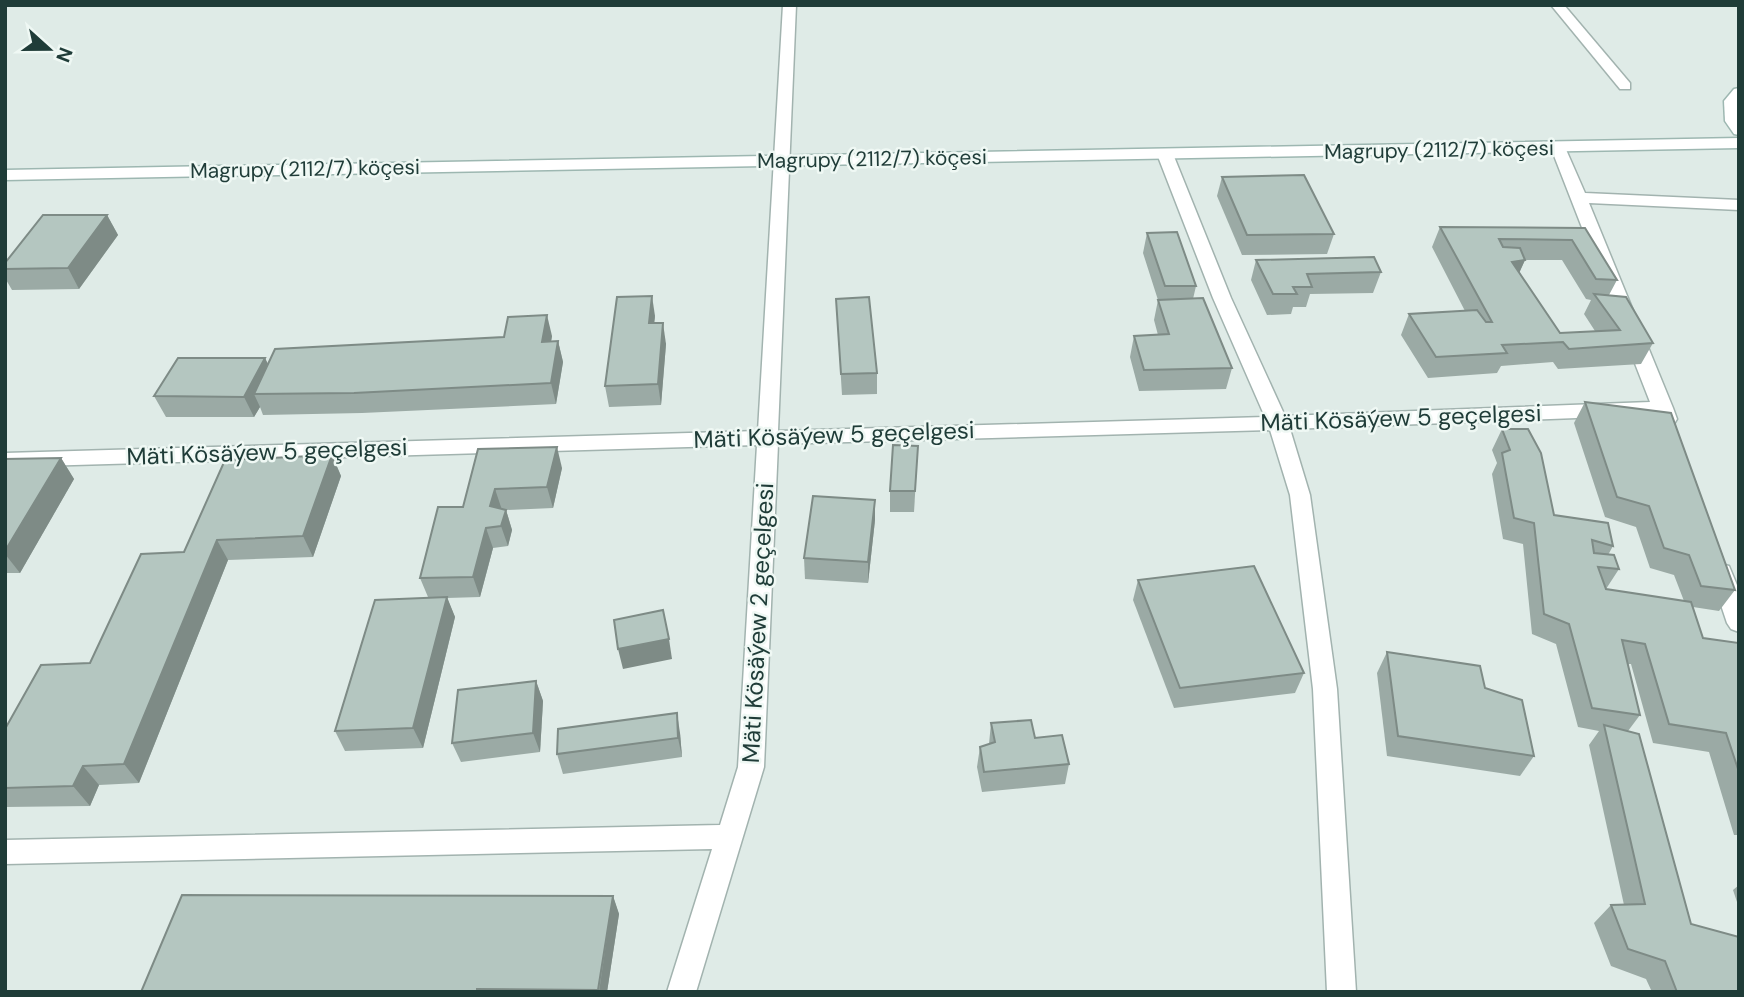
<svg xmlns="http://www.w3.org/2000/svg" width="1744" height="997" font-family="'DM Sans',sans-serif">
<rect width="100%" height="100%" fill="#dfebe7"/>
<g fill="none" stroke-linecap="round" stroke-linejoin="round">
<defs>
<g id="street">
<polygon points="783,5 796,5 778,431 1265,417 1213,298 1157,154 1165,149 1173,154 1231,298 1285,416 1650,402 1551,148 1559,143 1564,145 1585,193 1739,200 1739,210 1589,203 1673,408 1677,419 1674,424 1660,424 1656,415 1290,429 1310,495 1337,689 1356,992 1327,992 1313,689 1290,495 1270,430 778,444 764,767 696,992 667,992 712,849 5,864 5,840 720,825 738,767 757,445 5,467 5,453 758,431"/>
<polygon points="1551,5 1564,5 1630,83 1630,89 1620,89"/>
<polygon points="1721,564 1729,566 1739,590 1739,632 1731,629 1727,623 1710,572 1713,566"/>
</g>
<g id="secondary">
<polygon points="1739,88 1739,135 1734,134 1725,121 1724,101 1734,89"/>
<polygon points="1739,138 1739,148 5,180 5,170"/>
</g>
</defs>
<use href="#street" stroke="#a2b3af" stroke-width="3"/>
<use href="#secondary" stroke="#9db7b1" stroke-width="3"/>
<use href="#street" fill="#fff" fill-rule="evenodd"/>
<use href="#secondary" fill="#fff" fill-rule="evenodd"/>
</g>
<g fill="#9baaa5" fill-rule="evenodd">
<polygon points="1222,177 1334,234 1327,254 1242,255 1217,196"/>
<polygon points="107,215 118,235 79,289 12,290 5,278 5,263"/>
<path d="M1440,227l145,1 32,52 -8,15 44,48 -12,21 -83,5 -5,-7 -52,4 -4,7 -69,5 -27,-43 8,-21 56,-3 -33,-64zM1525,260h37l24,39 5,1 -7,14 11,17 -35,2 -41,-60z"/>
<polygon points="1147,233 1196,286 1193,299 1232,368 1226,389 1139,391 1130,357 1134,336 1158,335 1154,320 1158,300 1143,253"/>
<polygon points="1256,260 1381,272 1373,293 1310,294 1306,307 1293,307 1291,314 1267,315 1251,280"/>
<polygon points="836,299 877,373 877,394 842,395"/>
<polygon points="655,316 654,323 666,344 661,405 609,407 605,386"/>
<polygon points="552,336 551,342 558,341 563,362 556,404 362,413 263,415 260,407 254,417 166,417 154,396 265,358 268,364"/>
<polygon points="1585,402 1735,590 1719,611 1693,607 1703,638 1739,643 1739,835 1734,835 1709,752 1653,743 1631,664 1628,664 1640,715 1628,731 1691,924 1739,992 1652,992 1646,979 1611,966 1594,923 1611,905 1624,905 1589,745 1599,731 1578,727 1556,644 1532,634 1523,544 1503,539 1492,474 1497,463 1492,450 1502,429 1554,515 1613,546 1608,555 1619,569 1606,589 1684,601 1674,575 1650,568 1636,527 1605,517 1574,423"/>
<polygon points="918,446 914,512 890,512 890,491"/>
<polygon points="478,449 562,468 553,508 506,510 512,530 508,546 493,548 480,597 447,598 455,617 423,748 345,751 335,731 428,597 420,578 463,507"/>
<polygon points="332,455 341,476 313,557 228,560 139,783 99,785 90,806 5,807 5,729 90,663 184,552"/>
<polygon points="61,458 74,479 20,573 5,573 5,459"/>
<polygon points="875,520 868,583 805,579 804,558"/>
<polygon points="1138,580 1304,673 1295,693 1174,708 1133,600"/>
<polygon points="1387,652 1485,688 1534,756 1520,776 1387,756 1377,673"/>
<polygon points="536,681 543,701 540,752 461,762 452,743"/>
<polygon points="991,723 1035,738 1069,764 1065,784 982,792 977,767 980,747 989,744"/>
<polygon points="680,733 682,757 563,774 557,754"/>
<polygon points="1739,885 1739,908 1733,890"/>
<polygon points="613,896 619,914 607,992 141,992"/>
</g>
<g fill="#7e8b86">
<polygon points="107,215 118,235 79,289 68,268"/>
<polygon points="1525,260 1516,280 1512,262"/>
<polygon points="652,296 655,316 652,344 649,323"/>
<polygon points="547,315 552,336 547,363 542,342"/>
<polygon points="663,323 666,344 661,405 658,384"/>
<polygon points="558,341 563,362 556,404 551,383"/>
<polygon points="265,358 275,379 254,394 260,407 254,417 244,397"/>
<polygon points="557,447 562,468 553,508 547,487"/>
<polygon points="332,455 341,476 313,557 303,536"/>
<polygon points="61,458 74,479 20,573 5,554 5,551"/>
<polygon points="495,489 502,510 496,527 490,506"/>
<polygon points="875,500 875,520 868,583 868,562"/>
<polygon points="506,510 512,530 508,546 501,526"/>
<polygon points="486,528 493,548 480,597 473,577"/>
<polygon points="217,540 228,560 139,783 124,764"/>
<polygon points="447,597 455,617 423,748 413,728"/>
<polygon points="669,639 672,659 623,669 618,649"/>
<polygon points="536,681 543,701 540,752 533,733"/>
<polygon points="677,713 680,733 682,757 678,738"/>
<polygon points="83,766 99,785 90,806 73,786"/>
<polygon points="613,896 619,914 607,992 599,992"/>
</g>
<g fill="#b4c6c0" stroke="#7e8b86" stroke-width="2">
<polygon points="1304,175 1334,234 1247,235 1222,177"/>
<polygon points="43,215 107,215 68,268 5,269 5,263"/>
<polygon points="1440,227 1585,228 1617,280 1596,279 1572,240 1499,239 1503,247 1520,248 1525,260 1512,262 1560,333 1620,330 1594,294 1626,297 1653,343 1569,349 1563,342 1502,345 1507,353 1436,357 1409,314 1477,310 1486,322 1492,322"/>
<polygon points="1177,232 1196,286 1165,286 1147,233"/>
<polygon points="1374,257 1381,272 1307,274 1312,287 1293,287 1297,294 1273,294 1256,260"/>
<polygon points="652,296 649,323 663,323 658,384 605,386 617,297"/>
<polygon points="869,297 877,373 841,374 836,299"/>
<polygon points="1203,298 1232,368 1144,370 1134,336 1169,334 1158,300"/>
<polygon points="547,315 542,342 558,341 551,383 354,393 254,394 275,349 504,337 508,317"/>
<polygon points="178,358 265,358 244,397 154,396"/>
<polygon points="1585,402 1671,413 1735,590 1701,586 1689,555 1664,548 1649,506 1617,497"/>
<polygon points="1502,429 1528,429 1541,453 1554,515 1608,523 1613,546 1592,540 1594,553 1614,555 1619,569 1598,567 1606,589 1691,602 1703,638 1739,643 1739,772 1726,733 1669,724 1645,644 1622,640 1640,715 1592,708 1569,624 1544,614 1534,523 1514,518 1502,453 1510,450"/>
<polygon points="893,445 918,446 915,491 890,491"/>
<polygon points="557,447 547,487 495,489 490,506 506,510 501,526 486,528 473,577 420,578 438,507 463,507 478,449"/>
<polygon points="332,455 303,536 217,540 124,764 83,766 73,786 5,788 5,729 41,665 90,663 141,554 184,552 225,460"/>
<polygon points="61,458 5,551 5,459"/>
<polygon points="813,496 875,500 868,562 804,558"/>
<polygon points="1254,566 1304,673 1180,688 1138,580"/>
<polygon points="447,597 413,728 335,731 375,600"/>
<polygon points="663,610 669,639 618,649 614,620"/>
<polygon points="1387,652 1480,666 1485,688 1522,700 1534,756 1398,736"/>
<polygon points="536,681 533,733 452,743 458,690"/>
<polygon points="677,713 678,738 557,754 558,729"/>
<polygon points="1031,720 1035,738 1062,735 1069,764 984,772 980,747 995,742 991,723"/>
<polygon points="1604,725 1639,734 1691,924 1739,937 1739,992 1677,992 1665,961 1628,949 1611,905 1645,904"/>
<polygon points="182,895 613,896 598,990 477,989 477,992 141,992"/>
</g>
<g text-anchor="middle" stroke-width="5" stroke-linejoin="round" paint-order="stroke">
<g font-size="21" fill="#1f3c38" stroke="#eff8f4">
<text transform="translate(1439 150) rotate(-1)" y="7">Magrupy (2112/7) köçesi</text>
<text transform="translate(872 159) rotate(-1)" y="7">Magrupy (2112/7) köçesi</text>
<text transform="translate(305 169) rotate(-1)" y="7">Magrupy (2112/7) köçesi</text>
</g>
<g font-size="24" fill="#1f3c38" stroke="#eff8f4">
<text transform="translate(1401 418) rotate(-2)" y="8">Mäti Kösäýew 5 geçelgesi</text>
<text transform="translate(834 435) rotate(-2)" y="8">Mäti Kösäýew 5 geçelgesi</text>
<text transform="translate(267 452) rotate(-2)" y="8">Mäti Kösäýew 5 geçelgesi</text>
<text transform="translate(758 623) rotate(-87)" y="8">Mäti Kösäýew 2 geçelgesi</text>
</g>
</g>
<rect width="1744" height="997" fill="none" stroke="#1f3c38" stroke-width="14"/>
<g transform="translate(49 49) rotate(111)" stroke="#eff8f4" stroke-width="5" paint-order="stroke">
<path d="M0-5L12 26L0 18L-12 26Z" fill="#1f3c38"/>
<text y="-10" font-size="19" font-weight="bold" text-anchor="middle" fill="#1f3c38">N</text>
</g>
</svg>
